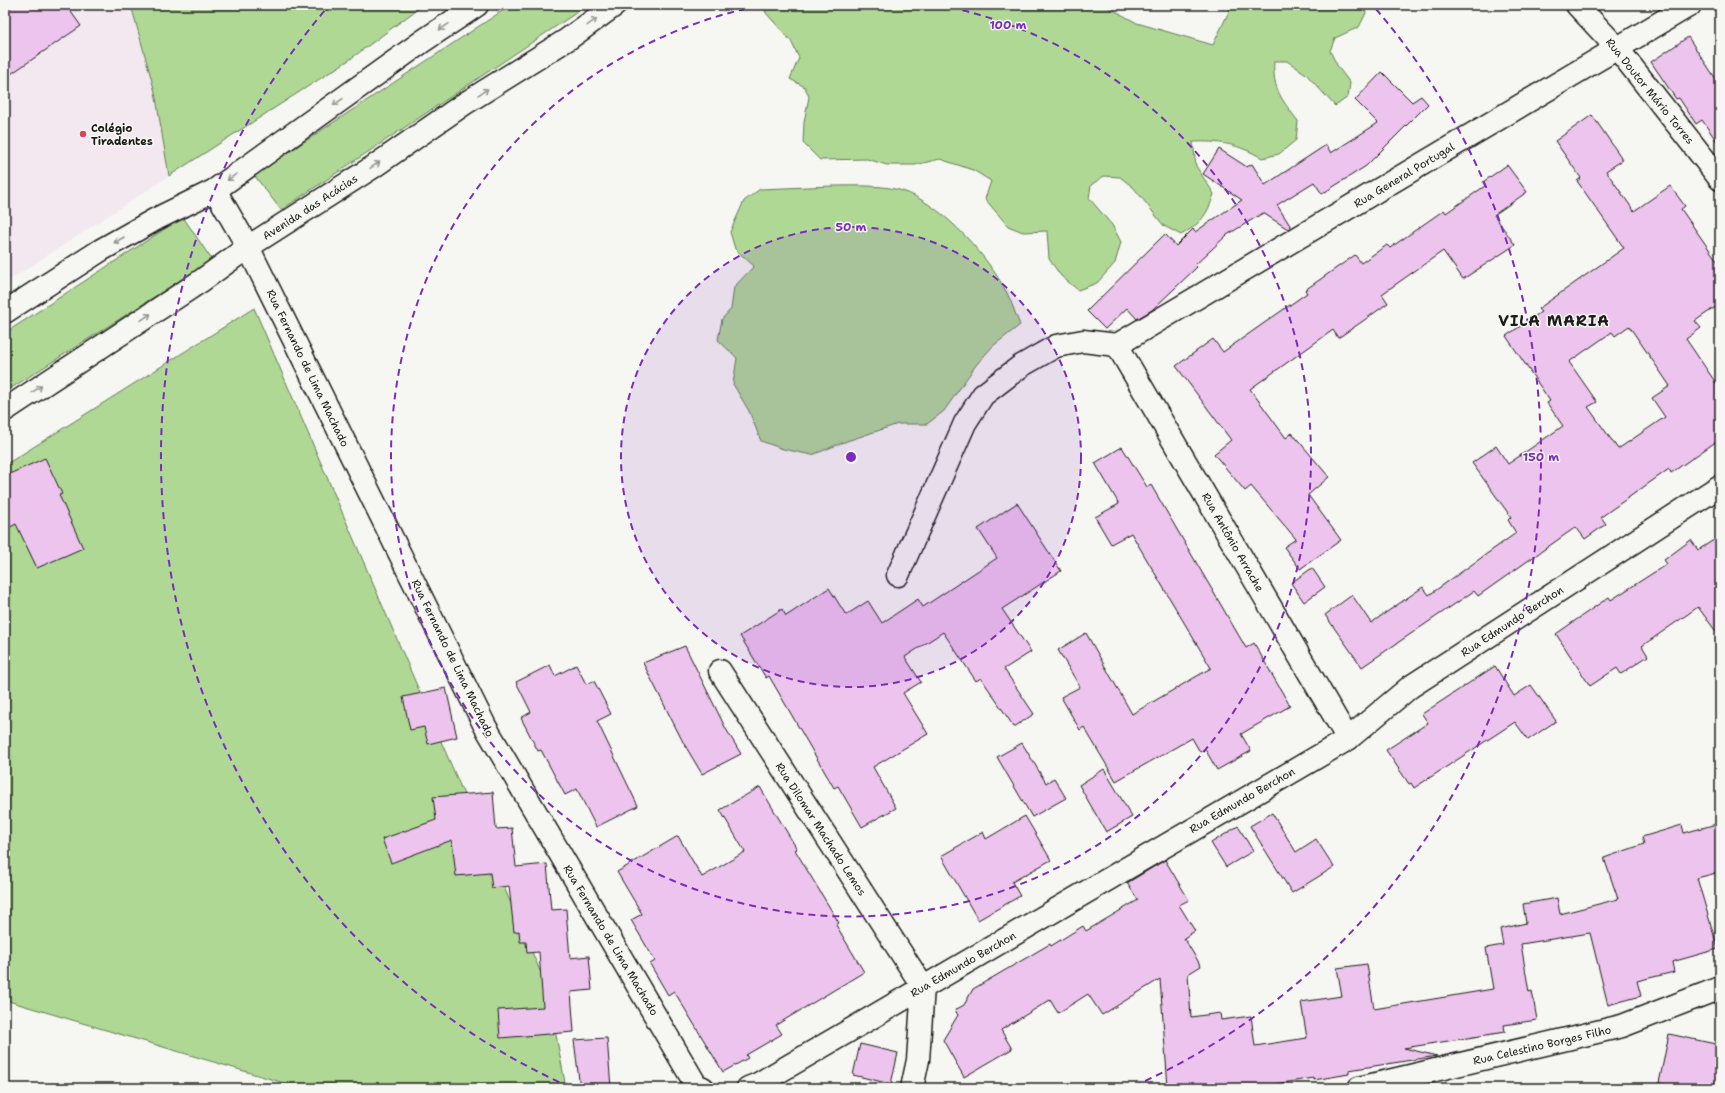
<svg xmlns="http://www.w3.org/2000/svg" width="1725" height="1093" font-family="'Shantell Sans',sans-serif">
<rect width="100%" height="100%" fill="#f6f6f2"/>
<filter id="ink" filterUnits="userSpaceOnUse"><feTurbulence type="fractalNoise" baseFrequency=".025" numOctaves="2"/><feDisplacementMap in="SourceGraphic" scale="8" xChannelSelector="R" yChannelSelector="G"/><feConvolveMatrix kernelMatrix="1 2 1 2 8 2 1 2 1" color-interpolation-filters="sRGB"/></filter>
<g filter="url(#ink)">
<polygon fill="#f3e7f0" points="5,5 131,5 155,92 169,176 5,283"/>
<g fill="#afd895" stroke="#667a58">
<polygon points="131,5 423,5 349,60 169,176 155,92"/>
<polygon points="511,5 588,5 281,210 254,175"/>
<path d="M764,5h340l33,18 76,22 19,-40h132l2,8 -7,14 -24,11 -5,13 8,16 12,16 -2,14 -13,9 -29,-32 -19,-13h-13c-2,28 8,39 24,60l-2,19 -17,14 -17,4c-24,-14 -42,-17 -69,-16l3,24 18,28c-7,22 -14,30 -33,41l-17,-9 -30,-38 -14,-11 -16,-1 -13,9 -2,13 23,27 9,17 -6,21 -18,20 -19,7 -17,-14 -12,-17 -2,-28 -24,1 -15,-6 -23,-27 6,-18 -18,-11 -33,-11 -25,6h-28l-20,-6 -47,1 -17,-17 1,-21 5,-25 -4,-10 -15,-8 9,-21 -8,-17 -25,-28z"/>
<path d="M832,186c22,0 56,-2 76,7 38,16 79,63 98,98 6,11 9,23 14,34l-27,21 -17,19 -32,46 -17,13h-29l-51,17 -35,14 -29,-6 -22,-8 -12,-30 -16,-27 4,-26 -19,-18 4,-21 9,-10 3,-22 20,-21 -19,-17 -5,-17 14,-31 16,-12z"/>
<polygon points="183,217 212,260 5,392 5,333"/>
<polygon points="254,308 547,987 566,1088 301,1088 5,1000 5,465"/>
</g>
<g fill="#edc4ed" stroke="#1c1c1c" fill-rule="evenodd">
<polygon points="5,5 66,5 81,26 5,78"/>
<polygon points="1688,37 1720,85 1720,146 1702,120 1696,124 1679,98 1676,99 1651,62"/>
<polygon points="1382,72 1412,102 1421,96 1428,104 1366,166 1322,194 1314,182 1277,205 1291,227 1288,229 1263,213 1227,235 1195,265 1197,267 1152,310 1137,319 1127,308 1105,329 1087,311 1165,234 1176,246 1193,229 1195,232 1242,200 1203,174 1219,149 1247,167 1252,164 1265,185 1326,145 1331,153 1378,123 1355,100"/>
<path d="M1592,115l31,45 -17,11 28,40 36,-25 15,20 -4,3 39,56v39l-25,17 6,7 -15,11 34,50v50l-49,34 -2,-4 -68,48 5,7 -21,15 -9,-12 -98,69 -4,-5 -112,76 -37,-52 27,-20 19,28 52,-36 6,8 87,-62 -8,-13 3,-3 -39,-54 24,-17 12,18 55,-38 -16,-23 3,-2 -44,-65 35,-24 -3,-3 86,-61 -47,-67 4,-3 -26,-37zM1629,326l41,60 -18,12 13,19 -47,32 -30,-42 9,-5 -28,-40 43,-30 3,4z"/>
<polygon points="1507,165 1527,192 1494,215 1515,245 1463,279 1443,251 1382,294 1388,303 1363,321 1338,338 1333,330 1250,389 1286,438 1292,433 1329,477 1308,495 1341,540 1300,569 1284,547 1296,539 1251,486 1245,491 1214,454 1231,440 1176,366 1213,339 1223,352 1307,293 1305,290 1355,255 1361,263 1387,245 1390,248 1444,210 1446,213 1485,186 1483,182"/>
<polygon points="1122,447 1147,487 1151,485 1246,648 1254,643 1290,706 1241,734 1251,751 1217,770 1205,749 1200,752 1192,738 1116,781 1084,727 1080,730 1061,697 1080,687 1058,650 1086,633 1132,714 1211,668 1131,533 1111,544 1095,517 1119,504 1095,463"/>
<polygon points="45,458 62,494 59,495 83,548 37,568 16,524 5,530 5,476"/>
<polygon points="1017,503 1061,571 1002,609 1031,652 1004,669 1034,714 1014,727 981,678 976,681 943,632 905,657 921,682 903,693 928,734 873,767 896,808 862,827 838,786 834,788 769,676 766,678 740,636 782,609 786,616 829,588 846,615 868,601 882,623 918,599 923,607 997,558 978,529"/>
<polygon points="1720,536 1720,637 1698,607 1642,646 1648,656 1621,674 1617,668 1590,686 1556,634 1609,597 1611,600 1667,564 1664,560 1691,540 1698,550"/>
<polygon points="1312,568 1325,587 1304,602 1291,583"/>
<polygon points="685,646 726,729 741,754 702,774 683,742 643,663"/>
<polygon points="550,665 555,676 576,665 586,684 594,681 611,714 597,721 638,806 596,827 577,789 565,795 541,750 538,751 521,718 531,712 516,682"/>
<polygon points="1495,666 1514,696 1531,685 1556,721 1528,740 1515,722 1414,788 1411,783 1409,784 1386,750 1428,723 1422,714"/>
<polygon points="446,688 457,737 428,744 424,727 410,730 403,697"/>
<polygon points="1022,743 1046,783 1054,778 1066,798 1032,817 997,757"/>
<polygon points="1104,769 1132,817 1106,832 1079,785"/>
<polygon points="760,787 797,849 795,850 839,923 836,925 864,972 776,1025 782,1034 746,1055 748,1058 723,1072 674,991 668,995 650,964 655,961 631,920 642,914 617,872 678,836 702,877 745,852 720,810"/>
<polygon points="493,792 496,829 512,828 516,867 547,864 551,910 566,909 570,958 589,956 592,990 571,992 574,1032 500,1038 498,1010 543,1007 539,952 527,953 526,942 520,942 519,931 514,932 509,886 492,888 490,873 456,876 452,840 391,863 382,839 436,820 433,797"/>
<polygon points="1272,813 1296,852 1316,839 1334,867 1292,893 1250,826"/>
<polygon points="1025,816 1051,860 1012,882 1020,896 978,920 941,856 983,832 986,839"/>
<polygon points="1720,823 1720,872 1697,878 1718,949 1672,962 1674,972 1637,981 1641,996 1608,1005 1590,933 1521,944 1529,992 1532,991 1537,1020 1504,1025 1505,1032 1404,1048 1437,1056 1349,1070 1349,1074 1314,1080 1314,1078 1251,1088 1168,1088 1160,979 1102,1015 1088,994 1058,1013 1050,1000 1001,1030 1012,1049 964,1077 943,1040 958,1015 955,1010 964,1005 973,989 1050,944 1051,946 1083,926 1086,931 1138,900 1127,883 1165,860 1189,900 1179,905 1195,931 1184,938 1201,966 1188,974 1191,1017 1220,1013 1221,1020 1251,1016 1255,1046 1307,1038 1301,1002 1342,996 1337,968 1367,964 1374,1009 1493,989 1486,948 1503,945 1500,929 1526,923 1523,904 1557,898 1560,914 1618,899 1604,858 1644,844 1642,837 1682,825 1684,833"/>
<polygon points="1238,826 1253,851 1226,867 1211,843"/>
<polygon points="1669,1034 1720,1045 1720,1088 1668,1088 1669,1085 1659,1083"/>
<polygon points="607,1038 611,1088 580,1088 574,1040"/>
<polygon points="860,1044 898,1053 891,1084 853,1075"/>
</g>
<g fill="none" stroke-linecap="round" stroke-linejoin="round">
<defs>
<g id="minor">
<polyline points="1577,5 1617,48 1720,179"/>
<polyline points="215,190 248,247 485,726 696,1085 703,1088"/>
<polyline points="5,312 101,250 156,219 215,190 423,41 477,5"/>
<polyline points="1117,345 1690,5"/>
<polyline points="1117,345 1348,739"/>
<polyline points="5,410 201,281 248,247 373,167 464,104 568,39 615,5"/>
<polyline points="898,575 965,423 983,395 1021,366 1056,346 1083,341 1117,345"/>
<polyline points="720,671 923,987 918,1060 912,1088"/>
<polyline points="748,1088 758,1084 1348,739 1410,687 1720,486"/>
<polyline points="1359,1088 1622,1026 1720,988"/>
</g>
</defs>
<use href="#minor" stroke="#1c1c1c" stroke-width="25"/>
<use href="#minor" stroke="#f6f6f2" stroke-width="22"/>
</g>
<defs><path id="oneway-shaft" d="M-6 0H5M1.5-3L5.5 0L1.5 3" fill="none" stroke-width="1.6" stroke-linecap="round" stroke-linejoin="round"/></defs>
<g stroke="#949492">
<use href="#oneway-shaft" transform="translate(592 22) rotate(-36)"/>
<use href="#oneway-shaft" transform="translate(444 27) rotate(146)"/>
<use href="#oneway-shaft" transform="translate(483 92) rotate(-32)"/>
<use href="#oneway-shaft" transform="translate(338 102) rotate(145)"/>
<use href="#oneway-shaft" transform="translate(375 165) rotate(-34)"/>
<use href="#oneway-shaft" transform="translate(232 177) rotate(145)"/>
<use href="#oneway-shaft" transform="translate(119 240) rotate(150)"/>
<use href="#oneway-shaft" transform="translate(146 317) rotate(-34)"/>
<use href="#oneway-shaft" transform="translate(37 389) rotate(-34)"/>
</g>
</g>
<circle cx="851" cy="457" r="230" fill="#7b2cbf" fill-opacity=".12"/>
<g fill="none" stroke="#7b2cbf" stroke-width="2" stroke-dasharray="7 5">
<circle cx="851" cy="457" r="230"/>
<path d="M939 5A460 460 0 1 1 763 5"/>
<path d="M570 1087A690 690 0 0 1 326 9M1376 9A690 690 0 0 1 1132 1087"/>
</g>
<circle fill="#d1495b" stroke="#f6f6f2" stroke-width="1.5" cx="83" cy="134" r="4"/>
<g text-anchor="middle" stroke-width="3" stroke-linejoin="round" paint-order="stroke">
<g font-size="11" fill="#1c1c1c" stroke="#f6f6f2">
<text transform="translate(1650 91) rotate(51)" y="4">Rua Doutor Mário Torres</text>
<text transform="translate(1404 175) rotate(-31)" y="4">Rua General Portugal</text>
<text transform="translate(310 207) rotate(-33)" y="4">Avenida das Acácias</text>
<text transform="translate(308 368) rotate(64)" y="4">Rua Fernando de Lima Machado</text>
<text transform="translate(1233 542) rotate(60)" y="4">Rua Antônio Arrache</text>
<text transform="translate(1512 621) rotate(-33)" y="4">Rua Edmundo Berchon</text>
<text transform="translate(453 658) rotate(64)" y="4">Rua Fernando de Lima Machado</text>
<text transform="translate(1242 800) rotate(-30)" y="4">Rua Edmundo Berchon</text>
<text transform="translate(821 829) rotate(57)" y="4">Rua Dilomar Machado Lemos</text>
<text transform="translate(611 940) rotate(59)" y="4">Rua Fernando de Lima Machado</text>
<text transform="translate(963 964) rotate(-30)" y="4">Rua Edmundo Berchon</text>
<text transform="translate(1542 1045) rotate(-13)" y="4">Rua Celestino Borges Filho</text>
</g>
<g font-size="11" font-weight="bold" fill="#1c1c1c" stroke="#f6f6f2" text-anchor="start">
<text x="91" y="132">Colégio<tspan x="91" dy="13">Tiradentes</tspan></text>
</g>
<g font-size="15" font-weight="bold" letter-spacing="1" fill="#1c1c1c" stroke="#f6f6f2">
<text x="1554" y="326">VILA MARIA</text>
</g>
</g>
<circle cx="851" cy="457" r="6" fill="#7b2cbf" stroke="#f6f6f2" stroke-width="2"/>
<g font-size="12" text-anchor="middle" font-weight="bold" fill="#7b2cbf" stroke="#f6f6f2" stroke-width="3" stroke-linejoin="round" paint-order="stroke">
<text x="1008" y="29">100 m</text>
<text x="851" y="231">50 m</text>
<text x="1541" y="461">150 m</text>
</g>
<rect width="1725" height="1093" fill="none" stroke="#f6f6f2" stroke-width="20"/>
<rect x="10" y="10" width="1705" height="1073" fill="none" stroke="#1c1c1c" stroke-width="1.5" filter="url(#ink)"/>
</svg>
